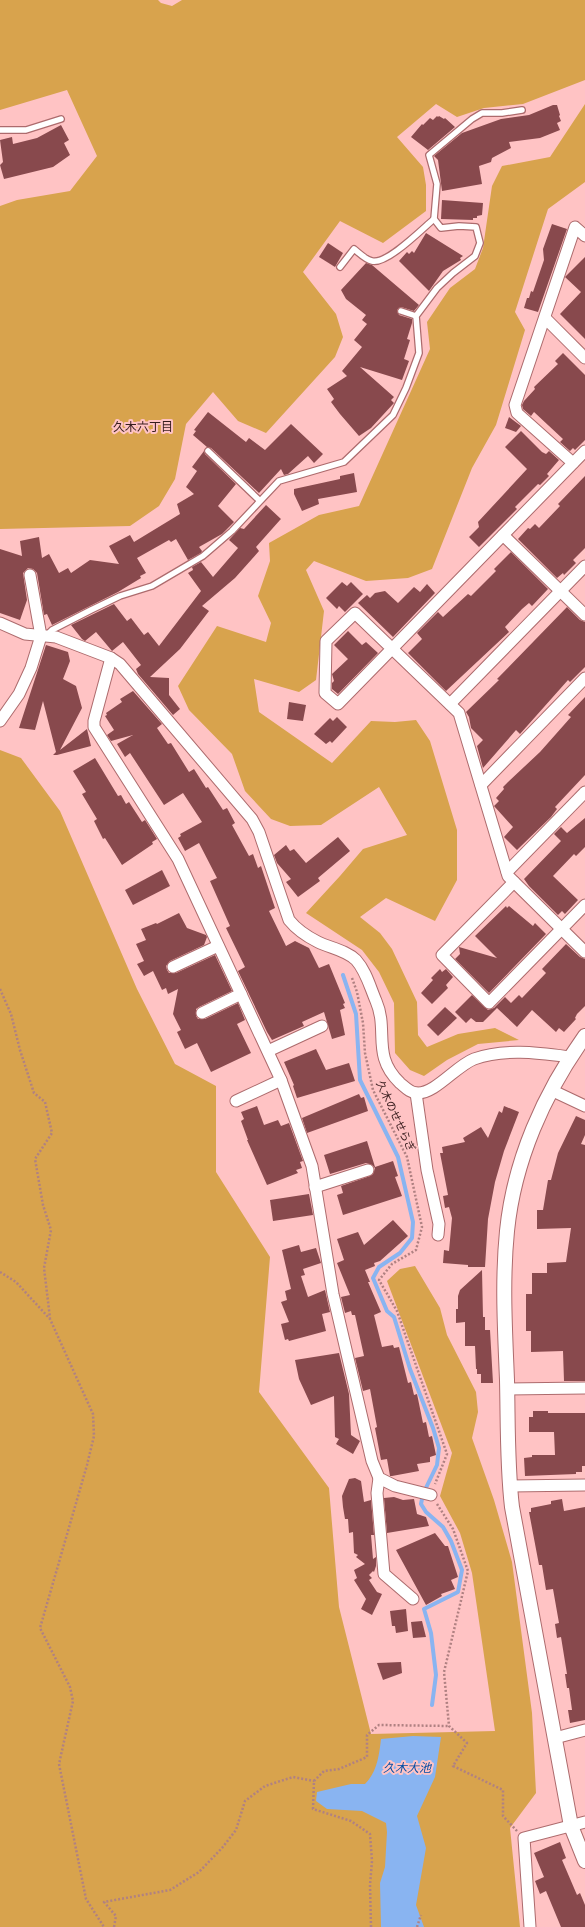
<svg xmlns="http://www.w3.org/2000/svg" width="585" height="1927" font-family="Signika,'Noto Sans JP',sans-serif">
<rect width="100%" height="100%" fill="#ffc3c4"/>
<g fill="#d8a34d">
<polygon points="0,0 158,0 161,3 172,6 182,0 585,0 585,80 523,104 484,108 457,117 436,104 397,137 423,167 426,185 426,211 383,243 340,221 303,272 336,314 343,337 335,357 266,433 238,421 213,392 186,424 175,479 159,506 130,526 0,529 0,206 17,200 70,191 97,156 67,90 0,110"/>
<polygon points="585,104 585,182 548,209 515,312 525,330 496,425 472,468 432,569 408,578 366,581 314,561 306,570 324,611 316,680 299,692 254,679 259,712 332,763 371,721 395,722 416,720 430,741 457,830 457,880 435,921 386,898 360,917 380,933 392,949 417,1002 418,1035 427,1047 458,1034 495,1028 519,1040 478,1044 447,1060 424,1076 410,1070 395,1053 394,1003 379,972 362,950 306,913 340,876 363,849 407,835 379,787 321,825 290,826 271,819 245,791 232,754 189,710 178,686 217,626 266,642 271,623 258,596 270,561 269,543 319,515 359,506 430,349 427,322 450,288 475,269 483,248 492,186 502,166 550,157"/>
<polygon points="0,750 21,758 60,811 137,989 175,1064 216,1086 216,1172 270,1257 259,1392 329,1488 339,1607 371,1734 495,1731 472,1573 460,1533 440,1496 452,1453 387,1281 400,1269 415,1266 440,1308 447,1335 476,1392 478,1412 472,1438 494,1500 512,1562 532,1713 536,1793 510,1828 520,1927 0,1927"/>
</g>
<path fill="#89b4f1" d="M413,1736l28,1 -6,40 -18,39 9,32 -10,57 8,22h-43l-1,-44 5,-16 2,-35 -1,-9 -24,-12 -35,-2 -11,-8 1,-9 34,-8h14c12,-12 14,-28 16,-45z"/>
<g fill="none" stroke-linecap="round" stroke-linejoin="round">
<polyline stroke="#89b4f1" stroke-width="4" points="343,975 356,1014 360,1080 398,1157 413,1222 412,1238 400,1253 379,1267 373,1278 387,1311 394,1317 410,1369 433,1428 439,1448 437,1465 423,1494 421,1504 426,1512 443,1527 451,1541 462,1570 458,1592 424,1609 431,1633 436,1675 432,1705"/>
</g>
<g fill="#88494d">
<polygon points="553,105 557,105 560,115 559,116 561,121 557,123 560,130 540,138 509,142 511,148 492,158 491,162 479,166 482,184 442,191 438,160 434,156 462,133 501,119 529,115"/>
<polygon points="437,116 438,117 439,116 444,119 445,118 455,127 428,150 411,137 422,124 423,125 430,118 433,120"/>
<polygon points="61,125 69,140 64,143 70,155 53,167 4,179 0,165 3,162 0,140 12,137 13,144 37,138"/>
<polygon points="442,200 483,203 482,215 477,216 477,218 473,218 473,220 441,219"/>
<polygon points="552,224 567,229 538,312 524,308 527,298 529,298 531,291 533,292 544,260 543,249"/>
<polygon points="426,233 463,256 460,258 461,260 443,271 429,291 399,261 407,252 409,254 412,251 414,253"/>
<polygon points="328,243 343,253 335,267 319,257"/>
<polygon points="585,257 585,339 560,314 581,292 565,277"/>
<polygon points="366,263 372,265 419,305 414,311 401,307 397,310 399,315 412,319 412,323 407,339 410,340 404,359 409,361 402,380 360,367 394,397 391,400 394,403 371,428 359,436 340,414 331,402 334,399 327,389 347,376 342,371 362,347 354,340 367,324 362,320 366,315 346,299 341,290"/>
<polygon points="563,353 585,375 585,440 575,450 573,448 570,451 560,442 563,439 534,412 531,416 523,409 522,405 524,401 535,389 534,387 558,364 555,361"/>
<polygon points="208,412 246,442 249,438 265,450 291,424 323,454 314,463 308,456 288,474 284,475 281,469 259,493 211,448 207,447 193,435 196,431 194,430"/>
<polygon points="509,417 521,426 516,432 505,428"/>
<polygon points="521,431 542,452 546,454 549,451 559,460 547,474 549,476 540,485 538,484 515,507 517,509 479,547 469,537 479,527 478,522 527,469 505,447"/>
<polygon points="204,451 205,454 236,484 218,506 234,522 222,534 199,547 202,551 201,553 188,560 176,539 171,542 169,540 137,558 146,573 140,576 141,578 118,592 52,625 47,614 44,615 37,573 33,569 28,568 23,573 27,600 20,620 0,613 0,549 22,556 20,541 39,537 42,558 49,554 59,573 68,568 71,573 90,560 119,564 109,546 130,535 134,542 180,514 177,504 194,494 186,487 197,471 192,467"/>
<polygon points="354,473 357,492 318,499 319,504 302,511 294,494 294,489 340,479 340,476"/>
<polygon points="585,476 585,548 573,560 576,563 564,575 563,573 557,578 518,539 528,528 530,529 535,524 539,528 560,506 558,504"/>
<polygon points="266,505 281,519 280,520 256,547 259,551 235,578 202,606 209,611 180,649 150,677 169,678 169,695 180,709 173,715 138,674 136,669 141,665 123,642 112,651 96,632 85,641 82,639 71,625 114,604 127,621 131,618 144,635 148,632 159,646 201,591 188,573 193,570 192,567 201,562 213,577 238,548 229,540 240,528 244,529"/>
<polygon points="511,552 548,589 532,606 529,603 522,609 505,627 509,632 446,691 408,653 422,639 417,633 438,612 443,617 468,594 471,596 496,571 494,569"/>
<polygon points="342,582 347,586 351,582 363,594 345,612 339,606 337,609 326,598"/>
<polygon points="427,584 435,593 393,637 358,603 367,595 370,598 375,593 385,591 398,603 414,587 420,592"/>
<polygon points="567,607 580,620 585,622 585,667 570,682 568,680 520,734 516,730 483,768 477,746 483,740 471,728 469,717 466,712 499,680 497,679"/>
<polygon points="348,631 362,645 366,642 378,653 338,694 332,689 332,683 334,681 332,674 348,659 334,645"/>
<polygon points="46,645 68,652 70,661 63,679 76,686 82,708 60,750 87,729 91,746 57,755 53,755 56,752 43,701 35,730 19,728"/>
<polygon points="133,691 162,724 157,728 168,744 171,743 189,772 194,769 206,788 208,787 223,810 227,808 235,823 232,825 249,856 253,854 258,868 261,866 275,908 269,911 286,946 295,941 309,948 319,968 329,964 345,1003 343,1004 345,1008 340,1010 345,1035 332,1039 324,1012 302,1022 304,1026 272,1040 267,1032 238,971 245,967 226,928 230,926 210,881 217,878 199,843 185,851 178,838 181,836 180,834 202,822 183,793 164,805 130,753 125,757 117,744 133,735 111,741 107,735 114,730 105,716 107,715 106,713 122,702 120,699"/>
<polygon points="585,697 585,775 555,807 557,809 551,817 517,850 504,837 513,827 494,806 499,801 496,798 504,789 503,787 508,782 540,752 571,717 568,715"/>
<polygon points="289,702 306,705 303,721 287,719"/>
<polygon points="337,717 347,727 332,743 330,741 326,744 314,734 330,718 333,721"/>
<polygon points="95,758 118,796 121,795 126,804 129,802 142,822 145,820 157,839 152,842 153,844 122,865 105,838 103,839 94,821 97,819 82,794 86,792 73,771"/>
<polygon points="585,818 585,847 576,856 574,854 553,876 578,900 565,914 562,911 558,915 529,886 524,879 561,841 554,834 561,827 567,833"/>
<polygon points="338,837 350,851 318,878 320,881 298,897 286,882 291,879 277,863 274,855 286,845 290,851 294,849 306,863"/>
<polygon points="162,870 170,886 133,905 125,890"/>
<polygon points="506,906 507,908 509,906 533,926 535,923 546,934 489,993 455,959 460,954 459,947 497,958 475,936"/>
<polygon points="179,913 187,928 206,935 207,937 204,945 170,961 166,966 167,970 169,973 176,973 215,955 232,991 199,1007 196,1009 196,1016 198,1019 205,1019 238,1003 245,1020 237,1024 251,1053 211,1072 197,1043 185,1049 177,1032 181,1030 173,1014 178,989 168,994 166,988 162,990 153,971 144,976 137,964 144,961 136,944 146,940 141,929 156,923 157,924"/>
<polygon points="566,944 580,957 585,959 585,1006 577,1014 575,1018 576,1019 564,1032 559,1028 556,1032 532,1010 517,1027 497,1008 483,1022 476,1022 471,1018 466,1023 455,1012 472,995 488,1010 494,1008 505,997 511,1003 519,995 522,998 546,973 542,969"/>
<polygon points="440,969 442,972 446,969 453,977 446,985 448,988 432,1004 421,993 433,980 431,978"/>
<polygon points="445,1007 457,1018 438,1036 427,1025"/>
<polygon points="316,1049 326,1070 349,1063 355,1081 297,1098 293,1086 294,1085 284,1062"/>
<polygon points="359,1094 361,1098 364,1097 368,1111 307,1133 302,1118"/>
<polygon points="257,1106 264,1125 278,1120 281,1126 289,1123 303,1161 300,1162 302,1168 296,1170 298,1173 267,1185 247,1140 248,1140 241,1121 244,1119 241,1112"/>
<polygon points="504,1106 519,1112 504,1151 495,1182 488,1219 485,1267 468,1267 468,1265 443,1263 444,1250 449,1251 452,1218 449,1207 445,1208 443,1196 448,1195 440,1153 443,1153 442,1147 465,1142 463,1138 481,1127 488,1138 499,1111 502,1113"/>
<polygon points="576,1116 585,1120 585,1135 581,1144 585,1145 585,1381 564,1381 563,1351 531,1352 531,1331 526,1331 526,1294 532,1294 532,1273 547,1273 547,1263 566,1262 571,1228 537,1229 537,1210 543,1210 548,1180 551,1180 558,1153"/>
<polygon points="367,1141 375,1167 393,1161 398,1176 395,1177 402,1196 343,1215 337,1195 343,1193 341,1186 370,1176 373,1174 375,1168 372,1165 366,1163 330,1174 324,1155"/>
<polygon points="309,1194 313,1215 273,1221 270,1200"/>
<polygon points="393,1220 408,1236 380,1261 374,1263 375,1266 365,1270 370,1282 368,1282 381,1312 374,1315 382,1347 393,1345 394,1348 399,1347 408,1383 411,1382 414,1395 417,1394 423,1423 426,1422 429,1437 432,1436 436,1455 430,1457 430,1462 417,1464 419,1471 392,1476 390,1476 387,1459 381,1460 375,1428 377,1427 370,1389 363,1391 355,1358 364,1356 355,1315 352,1315 351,1311 345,1313 341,1297 350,1295 337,1263 344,1260 337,1239 358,1232 364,1245"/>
<polygon points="299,1245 301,1252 316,1248 321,1263 303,1269 305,1275 301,1276 308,1297 325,1290 330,1312 322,1314 326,1331 289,1341 288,1339 285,1340 281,1324 289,1322 281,1302 287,1300 285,1291 291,1289 282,1250"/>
<polygon points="482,1270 483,1317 485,1317 485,1330 490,1330 493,1383 481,1383 481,1374 477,1374 477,1369 476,1369 475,1346 465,1346 465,1322 456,1323 456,1309 458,1309 458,1296 460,1290"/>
<polygon points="339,1353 349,1394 351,1435 360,1441 353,1454 336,1444 339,1439 335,1437 334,1396 311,1405 299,1379 295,1360"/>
<polygon points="533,1411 548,1411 548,1413 585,1413 585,1466 582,1466 582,1472 576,1472 576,1474 525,1476 524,1458 532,1457 532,1455 555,1455 554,1432 529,1432 529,1417 533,1417"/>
<polygon points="355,1478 361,1481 364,1502 371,1500 374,1535 371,1535 373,1559 376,1557 376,1566 374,1572 373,1571 369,1575 372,1578 369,1580 377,1592 382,1594 372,1615 361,1609 366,1599 354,1580 357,1578 354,1570 365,1564 356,1557 358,1555 354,1553 353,1532 349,1533 348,1519 345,1519 343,1507 342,1496 349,1479"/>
<polygon points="394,1497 403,1500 414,1499 417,1514 426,1517 429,1526 387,1533 384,1498"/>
<polygon points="562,1499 564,1511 585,1507 585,1720 570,1723 568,1710 572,1710 569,1688 567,1688 565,1674 567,1674 561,1637 557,1638 555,1624 559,1623 553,1589 546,1590 542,1565 539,1565 529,1512 531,1512 531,1508 551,1504 551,1501"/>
<polygon points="435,1533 445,1546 448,1546 458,1577 451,1580 455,1589 441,1594 442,1596 426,1605 396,1550"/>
<polygon points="406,1609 408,1631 396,1633 395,1626 392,1626 390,1611"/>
<polygon points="422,1621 426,1637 413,1638 411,1622"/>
<polygon points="401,1662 402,1673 383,1680 377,1663"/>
<polygon points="560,1842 566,1858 562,1860 577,1895 580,1893 585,1905 585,1927 561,1927 546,1891 540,1894 535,1881 544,1877 534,1853"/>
</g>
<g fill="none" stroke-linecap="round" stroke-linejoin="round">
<defs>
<g id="service">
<polyline points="0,130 26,130 61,119"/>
<path d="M340,267l14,-18c5,4 12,11 18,12 15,4 51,-33 62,-42"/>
<polyline points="401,311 416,316"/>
<polyline points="208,451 259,500"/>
<polyline points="46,636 52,630 91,610 120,596 152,586 203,556 232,531 279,481 344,462 393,415 406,388 419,353 416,316 437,288 453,273 475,256 480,243 476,227 459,226 441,228 434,219 437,184 429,155 472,119 482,113 502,113 522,110"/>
</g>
<g id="minor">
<polyline points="545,318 585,358"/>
<polyline points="585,451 338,704 325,693 326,641 355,613 459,713 508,876 585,952"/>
<polyline points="573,463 517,413 515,405 575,227 585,236"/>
<polyline points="503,535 585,615"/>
<path d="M0,623l25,11 31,3 55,21 9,6 132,155 7,13 30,88c8,10 17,16 29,22 12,6 28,8 38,18 10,11 14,27 20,41 13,30 -5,54 24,82 5,4 10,10 17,10 18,1 39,-27 57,-34 30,-11 65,-6 96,-2"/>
<polyline points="111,658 94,721 94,727 178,859 281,1080 312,1166 333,1294 372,1461 379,1478 395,1486 431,1495"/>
<polyline points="450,704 585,566"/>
<polyline points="0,721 19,694 31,668 41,636 30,575"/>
<polyline points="481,785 585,678"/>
<polyline points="507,872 585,792"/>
<polyline points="514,882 442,955 489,1003 585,905"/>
<polyline points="173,967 218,946"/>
<polyline points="202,1013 241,994"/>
<polyline points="268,1051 322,1026"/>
<polyline points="551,1090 585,1106"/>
<polyline points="416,1093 427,1170 439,1224 438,1235"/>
<polyline points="236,1101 281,1080"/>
<polyline points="315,1187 368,1170"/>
<polyline points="507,1389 585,1388"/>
<polyline points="379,1478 377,1493 384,1574 413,1599"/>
<polyline points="510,1486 585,1485"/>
<polyline points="555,1738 585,1730"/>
<polyline points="530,1927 524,1838 585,1822"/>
</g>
<path id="tertiary" d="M585,1036c-41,57 -71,125 -78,195 -5,50 -2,99 0,149 1,42 0,85 5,127l59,319 14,35"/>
</defs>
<use href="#service" stroke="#ad6b6d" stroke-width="8"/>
<use href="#minor" stroke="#ad6b6d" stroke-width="13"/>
<use href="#tertiary" stroke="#ad6b6d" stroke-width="16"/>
<g stroke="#b08182" stroke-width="2.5" stroke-dasharray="2 2" stroke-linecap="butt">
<polyline points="352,978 357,992 363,1023 365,1053 373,1090 407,1157 422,1227 416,1250 392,1264 379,1280 397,1311 447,1454 435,1484"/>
<polyline points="0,989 11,1014 20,1050 34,1093 45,1102 52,1133 35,1159 43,1205 51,1230 44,1268 50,1318"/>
<polyline points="0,1272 16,1282 50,1319 93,1414 94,1436 87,1465 40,1628 70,1687 73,1701 59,1764 86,1899 104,1927"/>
<polyline points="437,1504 453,1529 468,1571 444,1672 449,1726 467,1743 453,1766 503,1790 503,1816 517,1831"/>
<polyline points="114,1927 116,1916 104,1902 170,1890 199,1872 222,1848 236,1830 245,1801 265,1786 293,1777 314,1781"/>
<polyline points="371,1927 370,1885 372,1861 370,1834 351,1821 313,1809 314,1781 324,1771 339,1769 367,1757 367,1735 379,1725 449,1726"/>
<polyline points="417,1927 421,1915"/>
</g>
<use href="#service" stroke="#fff" stroke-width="5.5"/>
<use href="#minor" stroke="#fff" stroke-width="11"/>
<use href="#tertiary" stroke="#fff" stroke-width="14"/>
</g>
<g text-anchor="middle" stroke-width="4" stroke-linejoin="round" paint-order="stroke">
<g font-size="11" fill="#371c1d" stroke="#ffc3c4">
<text transform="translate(396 1116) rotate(65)" y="4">久木のせせらぎ</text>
</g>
<g font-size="12" fill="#371c1d" stroke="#ffc3c4">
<text x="143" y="431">久木六丁目</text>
</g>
<g font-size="12" font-style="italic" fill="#004ca4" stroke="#ffc3c4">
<text x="407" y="1772">久木大池</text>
</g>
</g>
</svg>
